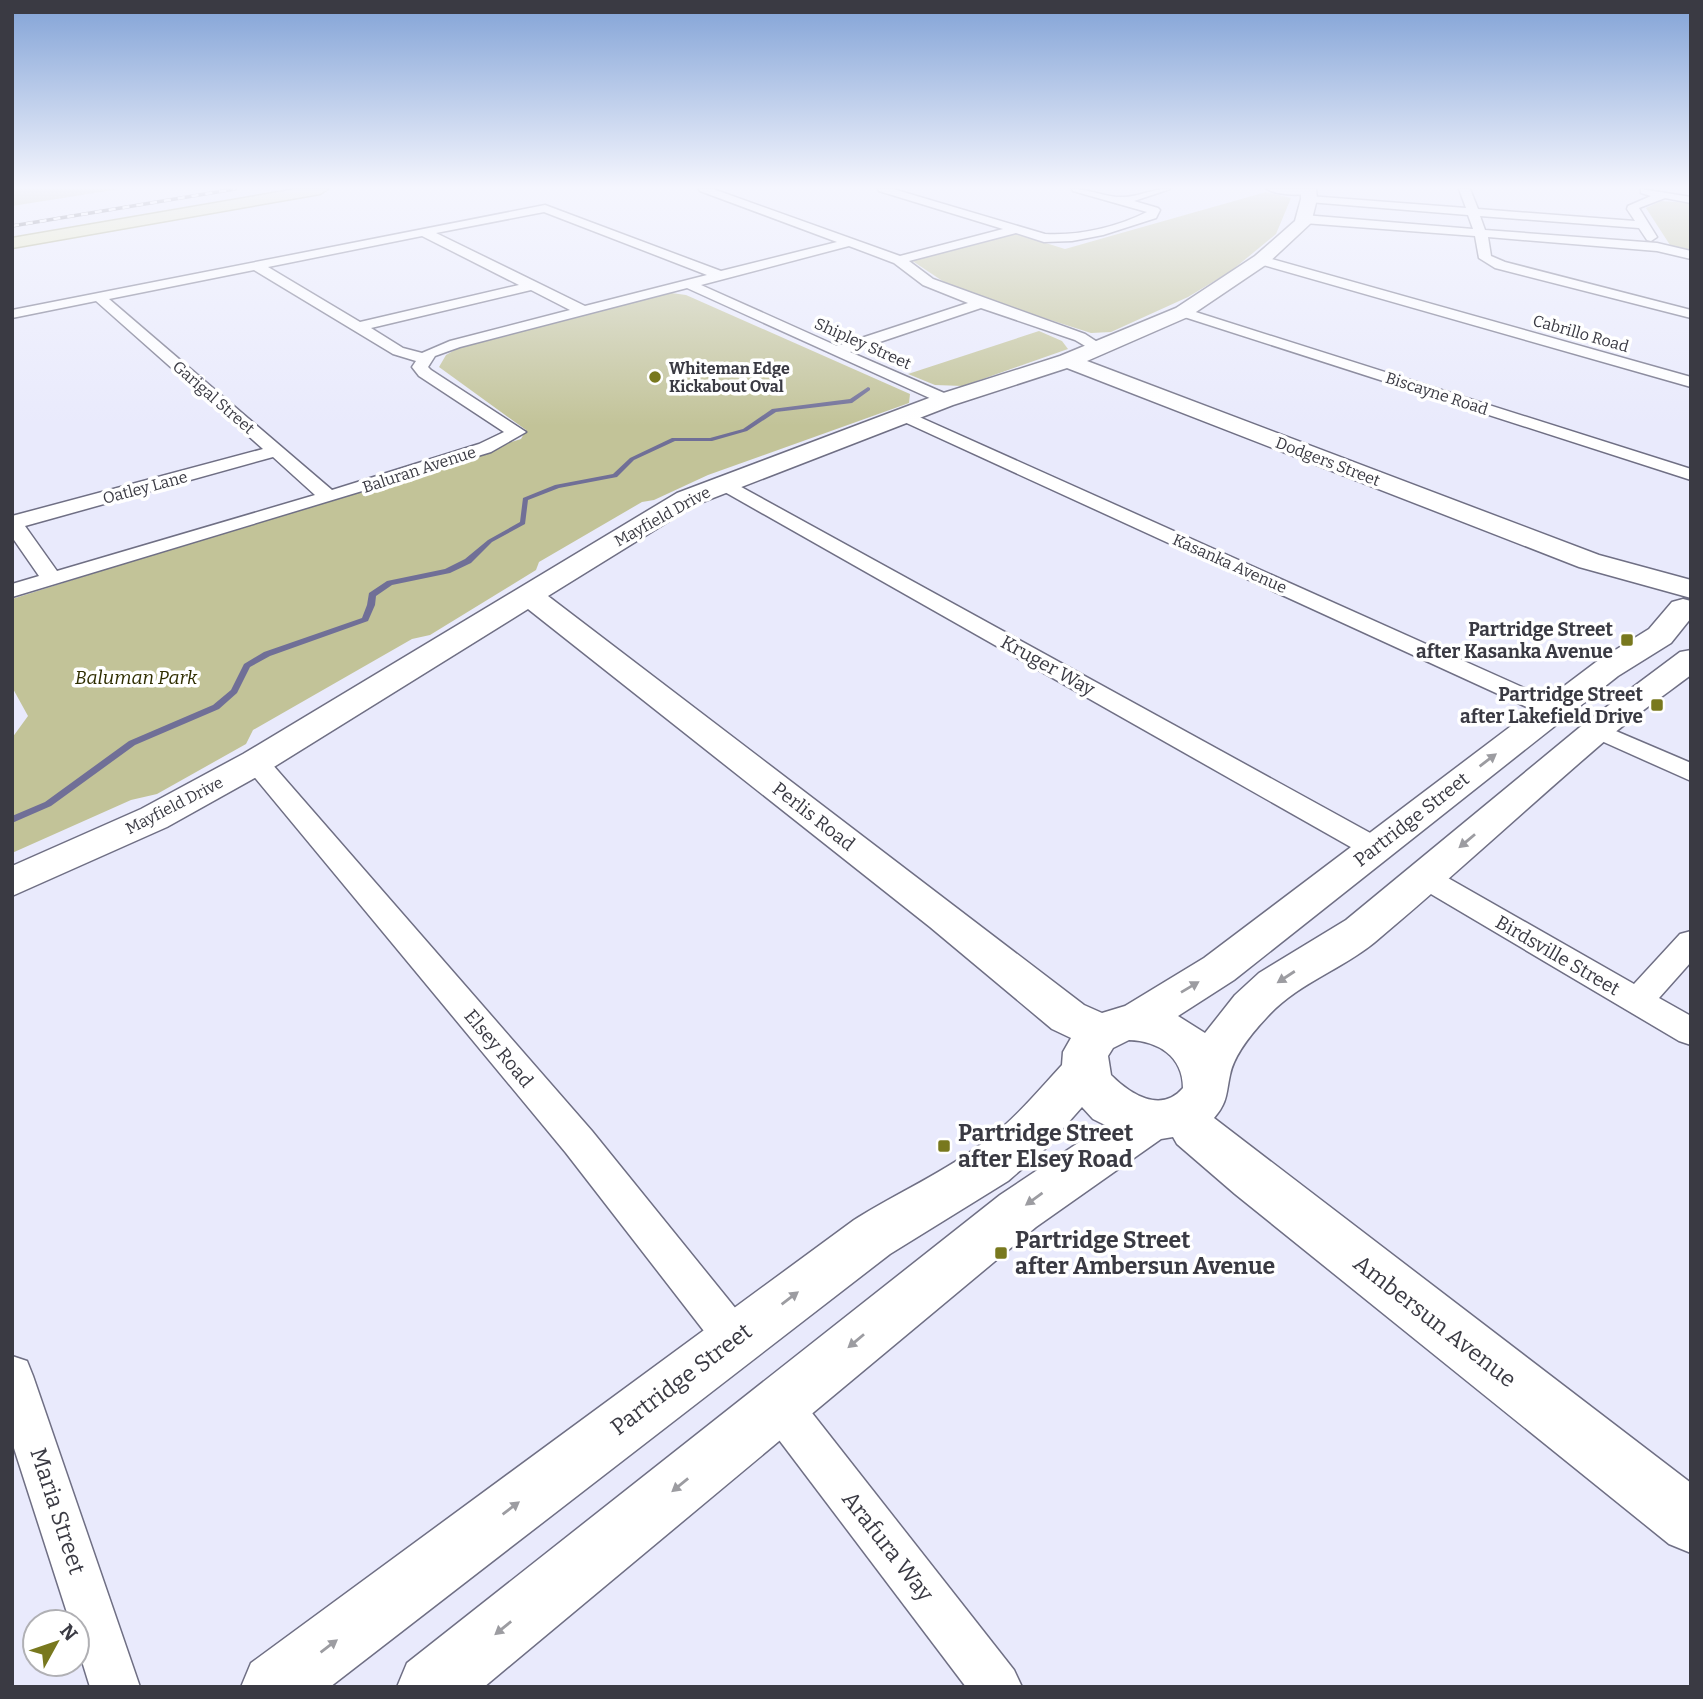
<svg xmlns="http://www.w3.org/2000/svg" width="1703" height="1699" font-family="Bitter,serif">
<rect width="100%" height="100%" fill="#e9eafc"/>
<g fill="#c2c398">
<polygon points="12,189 120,189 12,206"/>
<polygon points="1266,192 1291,198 1276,234 1231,271 1188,297 1111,332 1091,333 985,299 986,297 953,288 911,260 1014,233 1065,249"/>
<polygon points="1661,201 1691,203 1691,252 1670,245 1646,208"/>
<polygon points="664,292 686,295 910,394 909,403 708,475 654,500 642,502 539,562 536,570 430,635 412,639 253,730 246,744 157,794 131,800 12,853 12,738 28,716 12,687 12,599 521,439 526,430 439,367 446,355 460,347"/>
<polygon points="1039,331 1062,341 1068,349 963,386 935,385 908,374"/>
</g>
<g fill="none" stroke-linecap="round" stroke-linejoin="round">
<polygon fill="#706f97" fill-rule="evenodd" points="868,387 870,388 870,390 852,403 776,412 747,431 712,441 675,441 634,460 617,477 559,488 528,500 525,524 492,542 471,563 450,573 392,585 376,596 375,605 368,621 270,656 250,667 237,693 219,709 135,745 51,806 12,823 12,816 45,802 129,741 213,705 231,690 244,664 264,652 362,618 367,605 369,593 387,581 445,569 465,559 488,540 520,522 523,498 555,485 613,474 630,458 672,438 710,438 743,429 772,409 850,399"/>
<defs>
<g id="street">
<path d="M699,189h14l187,67 103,-27 -124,-38 -1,-2h15l152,45c34,2 72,-7 102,-22l-74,-21 -1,-2c17,0 33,8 49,8 16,1 31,-9 49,-8l-36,12 24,7 2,2 -4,8 -53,17 -31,6 -28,1 -28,-9 -107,28 24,18 152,55 20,13 -3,3h-10l-17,-10 -94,-32 -131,44 101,44 2,4 -8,5 -258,-117 -227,59 -25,9 -7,11 3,3 95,62 -35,20 -479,145v-13l27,-8 -27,-39v-21l251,-67 -167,-148 -84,17v-8l533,-105 176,66 116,-29 -137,-51zM544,212l163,63 -122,31 -149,-73zM422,236l97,49 -159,37 -92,-55zM849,246l45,17 29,22 45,18 -131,43 -136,-61zM254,270l139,84 23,7 -4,6 7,9 85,56 -25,12 -147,46 -223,-191zM531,290l39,20 -120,31 -28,12 -19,-5 -32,-20zM273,457l42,38 -258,76 -32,-45z"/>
<path d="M1267,189h45l2,2c-10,6 -37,4 -47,-2z"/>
<polygon points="1459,189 1470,189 1478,209 1635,221 1627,209 1628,206 1651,196 1641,193 1641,189 1691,197 1691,203 1665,198 1639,208 1657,237 1651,241 1647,240 1639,228 1480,216 1485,230 1657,243 1691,251 1691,259 1657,251 1488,237 1491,256 1505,262 1691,310 1691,318 1495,268 1479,258 1475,236 1304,223 1298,219 1304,215 1473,229 1468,215 1309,202 1303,199 1309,196 1466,208"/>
<polygon points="1261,256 1691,377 1691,387 1256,263 1255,260"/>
<polygon points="1183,308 1691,469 1691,480 1178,315 1176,312"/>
<polygon points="906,411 1562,705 1565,710 1562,715 1553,717 1544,715 900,420 898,416"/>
<polygon points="723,477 1383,840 1387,847 1383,854 1373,856 1363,854 716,487 714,483 716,479"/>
<polygon points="1597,723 1691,763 1691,781 1588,735 1585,730 1588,725"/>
<polygon points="256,754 265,756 592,1131 749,1325 755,1339 749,1353 735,1359 721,1353 566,1153 247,768 243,762 247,756"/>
<polygon points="1424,867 1434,870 1634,984 1680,934 1691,931 1691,962 1659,998 1691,1016 1691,1045 1679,1041 1414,884 1410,877 1414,870"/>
<polygon points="12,1356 27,1361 33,1376 140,1687 90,1687 77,1645 77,1622 70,1622 12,1442"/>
<polygon points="779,1384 794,1390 1014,1670 1022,1687 966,1687 764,1420 758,1405 764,1390"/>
</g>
<path id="secondary" d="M1301,189h15l1,10 -6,24 -44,41 -77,52 -103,45 512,194 92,25v18l-112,-31 -512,-199 -114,37 -258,100 -147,91 536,409 18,8 23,-7 79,-48 392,-296 53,-33 23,-27 11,-3 8,2v17l-20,25 -53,33 -384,304 -56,36 27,17 30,-38 24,-22 87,-53 239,-197 95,-71 11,-2v25c-28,21 -57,41 -84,64 -78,67 -153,137 -232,203 -34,28 -77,41 -108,75 -14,15 -33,37 -37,58 -4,18 -2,27 -16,43l477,365v70l-22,-9 -434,-350 -58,-50 -4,-7 -12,2 -125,88 -552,460h-87l10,-24 593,-468 105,-70 -12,-6 -11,-12 -38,43 -36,31 -118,73 -560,433h-89l10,-24 603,-443c43,-27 91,-48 133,-80 28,-21 51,-49 75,-75l1,-13 8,-14 -19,-9 -122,-102 -402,-318 -259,161 -102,57 -155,69v-30l129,-57 102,-55 434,-261 260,-98 123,-39 116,-48 79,-52 40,-35 6,-22zM1129,1040c29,1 54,16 54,48 -22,26 -53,6 -72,-13l-3,-19 5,-8z"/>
<polygon id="primary" points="296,189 328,189 320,194 12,248 12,238"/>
</defs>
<use href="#street" stroke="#6f6f84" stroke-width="3"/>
<use href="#secondary" stroke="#6f6f84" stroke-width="3"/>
<use href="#primary" stroke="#9e9f6b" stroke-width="3"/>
<use href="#street" fill="#fff" fill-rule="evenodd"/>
<use href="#secondary" fill="#fff" fill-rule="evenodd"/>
<use href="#primary" fill="#e5e6b3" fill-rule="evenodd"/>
<defs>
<polyline id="rail" points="12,226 235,189"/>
</defs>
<use href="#rail" stroke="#52525c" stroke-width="3.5"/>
<use href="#rail" stroke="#fff" stroke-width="2.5" stroke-dasharray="7" stroke-linecap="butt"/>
</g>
<defs><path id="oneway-solid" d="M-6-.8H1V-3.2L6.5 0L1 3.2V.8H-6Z" transform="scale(1.75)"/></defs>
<g fill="#9c9ca1">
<use href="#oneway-solid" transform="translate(1488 760) rotate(-37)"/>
<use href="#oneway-solid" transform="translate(1467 841) rotate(140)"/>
<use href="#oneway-solid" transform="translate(1286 977) rotate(147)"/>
<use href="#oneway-solid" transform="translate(1190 987) rotate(-31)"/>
<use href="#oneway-solid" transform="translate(1034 1199) rotate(144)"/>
<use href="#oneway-solid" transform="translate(790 1298) rotate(-37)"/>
<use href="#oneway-solid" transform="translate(856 1341) rotate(140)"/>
<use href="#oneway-solid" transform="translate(680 1485) rotate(141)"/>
<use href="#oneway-solid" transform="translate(511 1508) rotate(-37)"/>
<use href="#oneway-solid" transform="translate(503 1628) rotate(141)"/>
<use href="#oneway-solid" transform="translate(329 1646) rotate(-37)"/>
</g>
<linearGradient id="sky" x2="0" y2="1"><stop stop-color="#81a2d6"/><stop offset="0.44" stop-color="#f5f6fe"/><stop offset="1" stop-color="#f5f6fe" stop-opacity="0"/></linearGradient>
<rect width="1703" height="426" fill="url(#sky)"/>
<g fill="#78781e" stroke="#fff" stroke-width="2.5">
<circle cx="655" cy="377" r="7"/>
<rect x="1620" y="633" width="14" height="14" rx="3.5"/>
<rect x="1650" y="698" width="14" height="14" rx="3.5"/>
<rect x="937" y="1139" width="14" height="14" rx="3.5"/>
<rect x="994" y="1246" width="14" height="14" rx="3.5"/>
</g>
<g text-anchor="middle" stroke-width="7" stroke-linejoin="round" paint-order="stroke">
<g font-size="16" fill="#3a3a43" stroke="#fff">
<text transform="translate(1581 333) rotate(16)" y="6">Cabrillo Road</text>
<text transform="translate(863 343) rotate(24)" y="6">Shipley Street</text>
<text transform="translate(1437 393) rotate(18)" y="6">Biscayne Road</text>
<text transform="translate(214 397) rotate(41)" y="6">Garigal Street</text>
<text transform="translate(1328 461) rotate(21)" y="6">Dodgers Street</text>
<text transform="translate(419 469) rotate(-18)" y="6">Baluran Avenue</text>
<text transform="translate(145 487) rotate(-15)" y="6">Oatley Lane</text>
<text transform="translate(662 516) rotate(-29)" y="6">Mayfield Drive</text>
<text transform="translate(1230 563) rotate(24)" y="6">Kasanka Avenue</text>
<text transform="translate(174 805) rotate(-27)" y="6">Mayfield Drive</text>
</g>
<g font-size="16" font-weight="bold" fill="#3a3a43" stroke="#fff" text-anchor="start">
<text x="669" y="374">Whiteman Edge<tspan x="669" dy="18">Kickabout Oval</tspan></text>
</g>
<g font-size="19" font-weight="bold" fill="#3a3a43" stroke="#fff" text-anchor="end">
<text x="1613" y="636">Partridge Street<tspan x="1613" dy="22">after Kasanka Avenue</tspan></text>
<text x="1643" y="701">Partridge Street<tspan x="1643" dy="22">after Lakefield Drive</tspan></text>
</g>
<g font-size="19" fill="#3a3a43" stroke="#fff">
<text transform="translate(1048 665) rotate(29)" y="7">Kruger Way</text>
<text transform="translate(814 816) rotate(38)" y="7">Perlis Road</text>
<text transform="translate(1411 819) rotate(-38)" y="7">Partridge Street</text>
<text transform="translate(1558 955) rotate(30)" y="7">Birdsville Street</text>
<text transform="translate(499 1048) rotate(50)" y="7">Elsey Road</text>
</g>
<g font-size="19" font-style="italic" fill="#2f2e00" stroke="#fff">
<text x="136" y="684">Baluman Park</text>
</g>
<g font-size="23" font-weight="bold" fill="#3a3a43" stroke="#fff" text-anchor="start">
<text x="958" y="1141">Partridge Street<tspan x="958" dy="26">after Elsey Road</tspan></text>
<text x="1015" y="1248">Partridge Street<tspan x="1015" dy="26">after Ambersun Avenue</tspan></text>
</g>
<g font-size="23" fill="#3a3a43" stroke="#fff">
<text transform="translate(1435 1321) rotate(38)" y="8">Ambersun Avenue</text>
<text transform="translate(681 1379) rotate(-37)" y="8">Partridge Street</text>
<text transform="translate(58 1511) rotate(72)" y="8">Maria Street</text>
<text transform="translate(888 1546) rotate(52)" y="8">Arafura Way</text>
</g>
</g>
<rect width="1703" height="1699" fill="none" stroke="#3a3a43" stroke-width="28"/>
<g transform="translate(56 1643) rotate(50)"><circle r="33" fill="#ffffff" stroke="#b0b0b4" stroke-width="2"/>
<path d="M0-5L12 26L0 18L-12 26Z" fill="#78781e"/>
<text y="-10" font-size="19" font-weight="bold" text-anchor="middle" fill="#3a3a43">N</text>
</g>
</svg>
